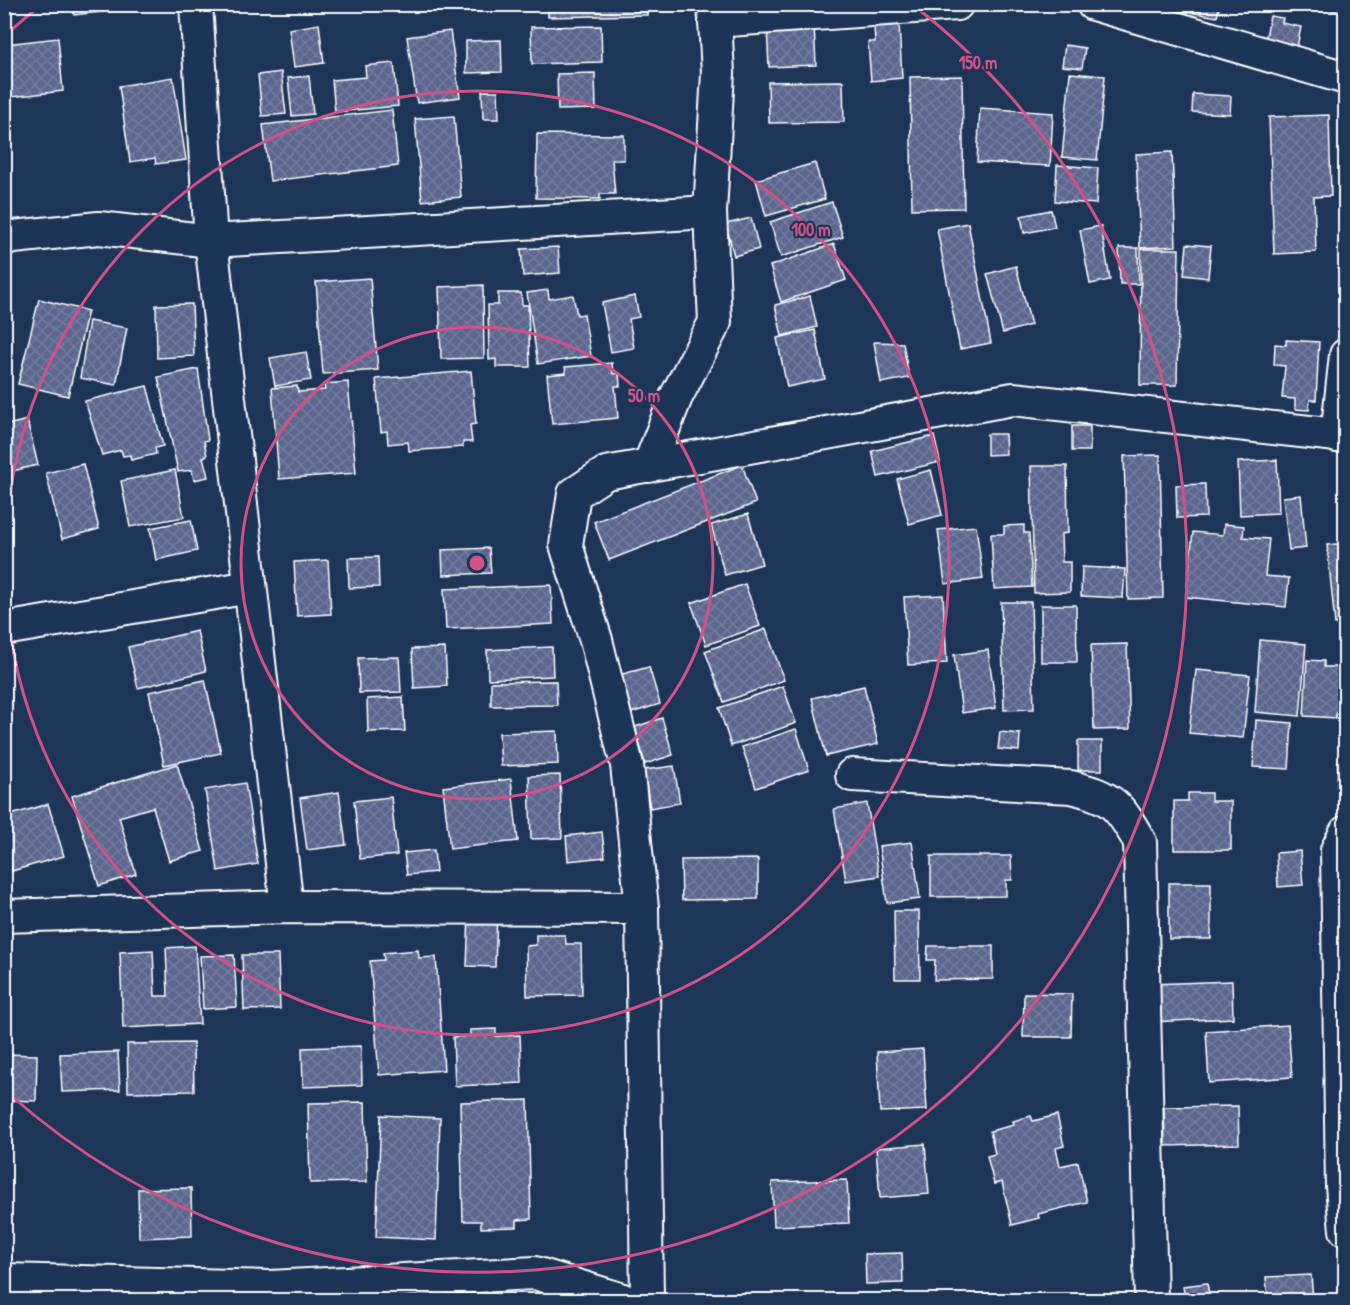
<svg xmlns="http://www.w3.org/2000/svg" width="1350" height="1305" font-family="'Patrick Hand',sans-serif">
<defs>
<pattern id="building-cross-hatch" width="8" height="8" patternUnits="userSpaceOnUse" patternTransform="scale(1.5)"><rect width="8" height="8" fill="#5c668e"/><path d="M0 0l8 8M0 8l8-8" fill="none" stroke="#747d9f"/></pattern>
</defs>
<rect width="100%" height="100%" fill="#1d3557"/>
<filter id="ink" filterUnits="userSpaceOnUse"><feTurbulence type="fractalNoise" baseFrequency=".0167" numOctaves="2"/><feDisplacementMap in="SourceGraphic" scale="12" xChannelSelector="R" yChannelSelector="G"/><feConvolveMatrix kernelMatrix="1 2 1 2 8 2 1 2 1" color-interpolation-filters="sRGB"/></filter>
<g filter="url(#ink)">
<g fill="url(#building-cross-hatch)" stroke="#fff" stroke-width="1.5">
<polygon points="73,4 119,4 119,10 74,15"/>
<polygon points="548,4 647,4 647,15 548,17"/>
<polygon points="1184,4 1220,4 1217,17 1183,11"/>
<polygon points="1326,4 1346,4 1346,13 1325,9"/>
<polygon points="1270,16 1283,18 1282,23 1301,27 1295,57 1263,52"/>
<polygon points="814,23 816,65 769,67 767,26"/>
<polygon points="319,24 324,63 294,67 289,29"/>
<polygon points="899,24 902,78 871,81 868,42 875,42 874,26"/>
<polygon points="601,26 602,62 532,64 531,27"/>
<polygon points="450,31 460,97 417,103 407,37"/>
<polygon points="58,38 63,91 11,97 6,44"/>
<polygon points="501,40 502,72 466,73 466,41"/>
<polygon points="1065,45 1085,48 1082,68 1062,66"/>
<polygon points="394,63 398,106 335,112 332,80 366,77 365,66"/>
<polygon points="281,72 286,114 262,116 258,75"/>
<polygon points="595,73 596,109 558,110 557,74"/>
<polygon points="1070,73 1105,76 1097,160 1062,157"/>
<polygon points="309,76 313,114 292,116 288,78"/>
<polygon points="962,76 964,208 912,209 910,77"/>
<polygon points="173,77 186,160 156,164 155,158 130,162 119,86"/>
<polygon points="843,81 844,122 769,123 768,82"/>
<polygon points="482,91 498,91 499,119 483,119"/>
<polygon points="1193,94 1231,96 1230,114 1192,112"/>
<polygon points="980,108 1053,113 1050,166 977,162"/>
<polygon points="392,110 398,166 270,181 263,125"/>
<polygon points="1329,115 1331,196 1314,197 1316,252 1274,254 1269,117"/>
<polygon points="454,116 461,197 422,201 415,119"/>
<polygon points="537,134 624,135 624,160 612,160 615,194 600,194 600,199 536,198"/>
<polygon points="1172,152 1176,246 1140,248 1136,154"/>
<polygon points="815,163 825,199 766,216 756,180"/>
<polygon points="1057,165 1098,168 1096,204 1055,201"/>
<polygon points="832,202 843,237 781,257 770,222"/>
<polygon points="1051,210 1055,227 1024,233 1021,216"/>
<polygon points="751,218 759,249 734,256 726,224"/>
<polygon points="968,223 991,343 960,349 937,229"/>
<polygon points="1101,226 1110,280 1090,284 1080,230"/>
<polygon points="834,244 846,280 781,302 770,266"/>
<polygon points="1187,244 1211,246 1208,278 1184,275"/>
<polygon points="558,247 560,273 523,276 521,249"/>
<polygon points="1119,248 1138,248 1139,284 1120,284"/>
<polygon points="1141,249 1179,249 1177,385 1140,385"/>
<polygon points="1016,266 1031,325 1003,333 987,274"/>
<polygon points="370,278 378,370 323,374 316,282"/>
<polygon points="483,285 484,358 441,359 439,287"/>
<polygon points="548,290 549,299 573,295 577,315 584,314 591,356 538,364 527,293"/>
<polygon points="498,293 521,293 522,305 528,305 530,367 496,367 496,359 489,360 488,305 498,305"/>
<polygon points="635,296 639,317 629,319 634,348 611,352 602,303"/>
<polygon points="810,296 817,327 782,336 775,305"/>
<polygon points="39,299 88,311 68,396 18,384"/>
<polygon points="192,304 194,356 157,358 156,305"/>
<polygon points="89,321 127,328 116,385 80,378"/>
<polygon points="815,330 825,379 787,387 777,338"/>
<polygon points="1286,340 1319,342 1316,400 1310,400 1309,410 1295,409 1295,399 1282,398 1285,366 1274,365 1275,344 1286,345"/>
<polygon points="874,342 903,343 909,378 881,383"/>
<polygon points="306,352 311,380 275,386 270,358"/>
<polygon points="612,363 613,374 619,373 620,386 615,386 618,418 552,424 547,375 566,373 565,367"/>
<polygon points="198,369 208,440 204,441 207,456 203,457 208,477 194,480 192,470 178,472 158,377"/>
<polygon points="471,371 476,424 470,425 472,442 463,442 463,447 409,451 408,442 388,444 387,431 381,432 376,379"/>
<polygon points="348,382 356,473 279,479 272,388 297,386 298,392 325,390 324,384"/>
<polygon points="147,386 163,446 155,448 156,454 131,460 130,455 123,456 121,450 102,455 85,401"/>
<polygon points="27,420 38,465 4,473 4,426"/>
<rect x="1072" y="426" width="18" height="25"/>
<polygon points="987,434 1005,434 1006,454 987,455"/>
<polygon points="934,436 940,462 878,477 872,451"/>
<polygon points="1160,455 1163,598 1128,599 1124,456"/>
<polygon points="1277,460 1279,513 1240,515 1238,462"/>
<polygon points="83,464 99,529 62,539 46,473"/>
<polygon points="742,465 756,503 609,560 594,522"/>
<polygon points="1031,466 1067,466 1068,533 1061,534 1062,562 1070,562 1070,592 1034,593"/>
<polygon points="175,470 184,517 130,527 121,481"/>
<polygon points="931,470 942,515 909,524 897,479"/>
<polygon points="1205,484 1206,517 1177,518 1176,485"/>
<polygon points="1301,495 1306,548 1289,550 1283,497"/>
<polygon points="748,514 762,564 725,575 711,525"/>
<polygon points="191,520 197,551 156,560 150,528"/>
<polygon points="1224,524 1244,526 1243,537 1269,539 1265,576 1289,578 1286,607 1186,597 1193,532 1223,535"/>
<polygon points="1024,525 1024,533 1029,533 1032,587 994,589 991,534 1004,534 1004,526"/>
<polygon points="976,526 983,579 945,584 938,530"/>
<polygon points="1346,543 1346,623 1335,624 1327,545"/>
<polygon points="489,548 491,573 443,575 442,550"/>
<polygon points="378,557 379,587 349,588 348,558"/>
<polygon points="328,560 331,614 297,616 294,562"/>
<polygon points="1082,567 1125,569 1123,598 1081,596"/>
<polygon points="745,584 760,626 706,645 691,603"/>
<polygon points="551,585 553,624 446,629 444,589"/>
<polygon points="943,595 947,663 908,665 904,597"/>
<polygon points="1001,602 1031,602 1034,709 1004,710"/>
<polygon points="1041,605 1076,605 1077,662 1041,662"/>
<polygon points="766,629 784,680 724,702 705,651"/>
<polygon points="197,631 206,671 138,688 128,647"/>
<polygon points="1260,640 1306,644 1300,716 1255,712"/>
<polygon points="1127,644 1130,729 1094,730 1091,645"/>
<polygon points="552,647 553,676 488,679 487,650"/>
<polygon points="445,648 447,686 414,688 412,649"/>
<polygon points="988,650 996,708 962,713 954,655"/>
<polygon points="399,657 401,692 359,693 358,658"/>
<polygon points="1307,660 1324,661 1324,667 1345,667 1343,712 1336,712 1336,718 1304,716"/>
<polygon points="649,667 660,704 631,713 619,675"/>
<polygon points="1196,670 1250,675 1243,738 1189,733"/>
<polygon points="205,680 221,753 164,765 149,692"/>
<polygon points="556,681 557,705 491,706 491,682"/>
<polygon points="783,686 796,723 731,746 719,708"/>
<polygon points="864,686 878,744 826,756 812,698"/>
<polygon points="403,697 405,731 368,732 367,699"/>
<polygon points="662,718 673,755 645,764 635,727"/>
<polygon points="1256,720 1292,723 1289,769 1253,767"/>
<polygon points="796,729 809,770 756,788 742,747"/>
<polygon points="557,731 558,764 501,766 499,733"/>
<polygon points="1000,732 1020,734 1019,751 998,749"/>
<rect x="1078" y="741" width="24" height="29"/>
<polygon points="1338,761 1346,761 1346,788 1337,788"/>
<polygon points="177,764 203,851 169,861 153,807 119,817 136,874 99,886 72,796"/>
<polygon points="674,766 680,803 650,808 644,770"/>
<polygon points="560,775 562,838 531,839 529,776"/>
<polygon points="511,779 518,841 450,849 443,787"/>
<polygon points="245,783 258,864 218,871 205,790"/>
<polygon points="339,792 346,845 307,850 300,798"/>
<polygon points="1188,793 1211,793 1211,801 1231,801 1231,850 1174,850 1174,801 1188,801"/>
<polygon points="391,797 397,855 360,859 354,801"/>
<polygon points="867,803 879,876 846,881 834,809"/>
<polygon points="48,804 64,856 12,871 4,846 4,817"/>
<polygon points="602,832 605,857 568,861 566,836"/>
<polygon points="912,842 920,899 887,903 879,846"/>
<polygon points="434,850 436,872 407,875 404,853"/>
<polygon points="1300,851 1303,885 1278,887 1276,853"/>
<polygon points="931,856 1011,856 1012,880 1006,880 1006,896 931,897"/>
<polygon points="758,859 758,899 682,900 681,860"/>
<rect x="1169" y="883" width="42" height="56"/>
<polygon points="894,911 919,911 920,979 895,979"/>
<polygon points="469,913 497,914 495,967 467,966"/>
<polygon points="536,935 565,935 566,944 581,944 582,995 527,996 526,946 536,945"/>
<polygon points="195,946 200,1024 123,1028 120,952 153,950 155,996 168,996 166,948"/>
<polygon points="928,946 993,946 993,979 934,980 935,960 927,960"/>
<polygon points="418,950 419,958 436,957 444,1070 379,1075 370,961 384,960 383,953"/>
<polygon points="234,955 237,1007 203,1009 200,956"/>
<polygon points="242,955 278,955 280,1009 244,1010"/>
<polygon points="1232,981 1233,1018 1152,1022 1151,984"/>
<polygon points="1024,993 1072,994 1071,1037 1023,1037"/>
<polygon points="1288,1025 1292,1077 1209,1083 1206,1031"/>
<polygon points="496,1029 496,1036 520,1035 522,1083 455,1086 453,1037 470,1036 470,1030"/>
<polygon points="193,1043 194,1091 128,1092 127,1044"/>
<polygon points="361,1046 362,1085 303,1087 302,1048"/>
<polygon points="923,1049 927,1110 880,1112 877,1052"/>
<polygon points="118,1052 120,1090 62,1092 60,1054"/>
<polygon points="4,1054 37,1055 36,1101 4,1100"/>
<polygon points="528,1100 531,1219 517,1220 517,1227 481,1228 481,1221 463,1221 460,1102"/>
<polygon points="365,1102 367,1182 310,1183 308,1103"/>
<polygon points="1238,1106 1239,1144 1165,1146 1164,1107"/>
<polygon points="381,1115 440,1118 436,1240 376,1237"/>
<polygon points="1057,1115 1064,1146 1056,1148 1060,1166 1078,1162 1087,1202 1038,1214 1039,1218 1012,1225 1002,1182 994,1184 987,1156 995,1154 990,1131 1014,1125 1013,1121 1031,1116 1033,1121"/>
<polygon points="925,1144 929,1194 880,1198 876,1148"/>
<polygon points="847,1180 849,1223 774,1226 772,1182"/>
<polygon points="191,1188 192,1236 139,1238 138,1189"/>
<polygon points="902,1253 903,1283 866,1284 865,1254"/>
<polygon points="1311,1275 1313,1300 1268,1300 1266,1277"/>
<polygon points="1207,1283 1210,1300 1185,1300 1183,1286"/>
</g>
<g fill="none" stroke-linecap="round" stroke-linejoin="round">
<defs>
<g id="minor">
<polyline points="196,4 211,241 287,907"/>
<polyline points="1093,4 1346,78"/>
<polyline points="715,21 957,4"/>
<polyline points="4,238 99,228 211,241 710,212"/>
<polyline points="1337,436 1346,355"/>
<polyline points="649,466 676,397 715,322 710,212 718,73 714,4"/>
<polyline points="4,629 250,587"/>
<path d="M852,775l219,12c42,10 48,18 69,55l11,458"/>
<polyline points="1346,832 1337,850 1342,1186 1346,1230"/>
<polyline points="4,916 287,907 642,908"/>
<polyline points="4,1280 270,1287 535,1273 623,1300"/>
<polyline points="647,1300 642,908 627,765 596,640 566,545 574,494 606,473 1013,399 1346,436"/>
</g>
</defs>
<use href="#minor" stroke="#fff" stroke-width="36"/>
<use href="#minor" stroke="#1d3557" stroke-width="32"/>
</g>
</g>
<g fill="none" stroke="#d15284" stroke-width="3">
<circle cx="477" cy="563" r="236"/>
<circle cx="477" cy="563" r="472"/>
<path d="M8 33A708 708 0 0 1 41 5M913 5A708 708 0 1 1 8 1093"/>
</g>
<circle cx="477" cy="563" r="9" fill="#d15284" stroke="#1d3557" stroke-width="3"/>
<g font-size="18" text-anchor="middle" font-weight="bold" fill="#d15284" stroke="#1d3557" stroke-width="4.5" stroke-linejoin="round" paint-order="stroke">
<text x="978" y="69">150 m</text>
<text x="811" y="236">100 m</text>
<text x="644" y="402">50 m</text>
</g>
<rect width="1350" height="1305" fill="none" stroke="#1d3557" stroke-width="24"/>
<rect x="12" y="12" width="1326" height="1281" fill="none" stroke="#fff" stroke-width="2" filter="url(#ink)"/>
</svg>
